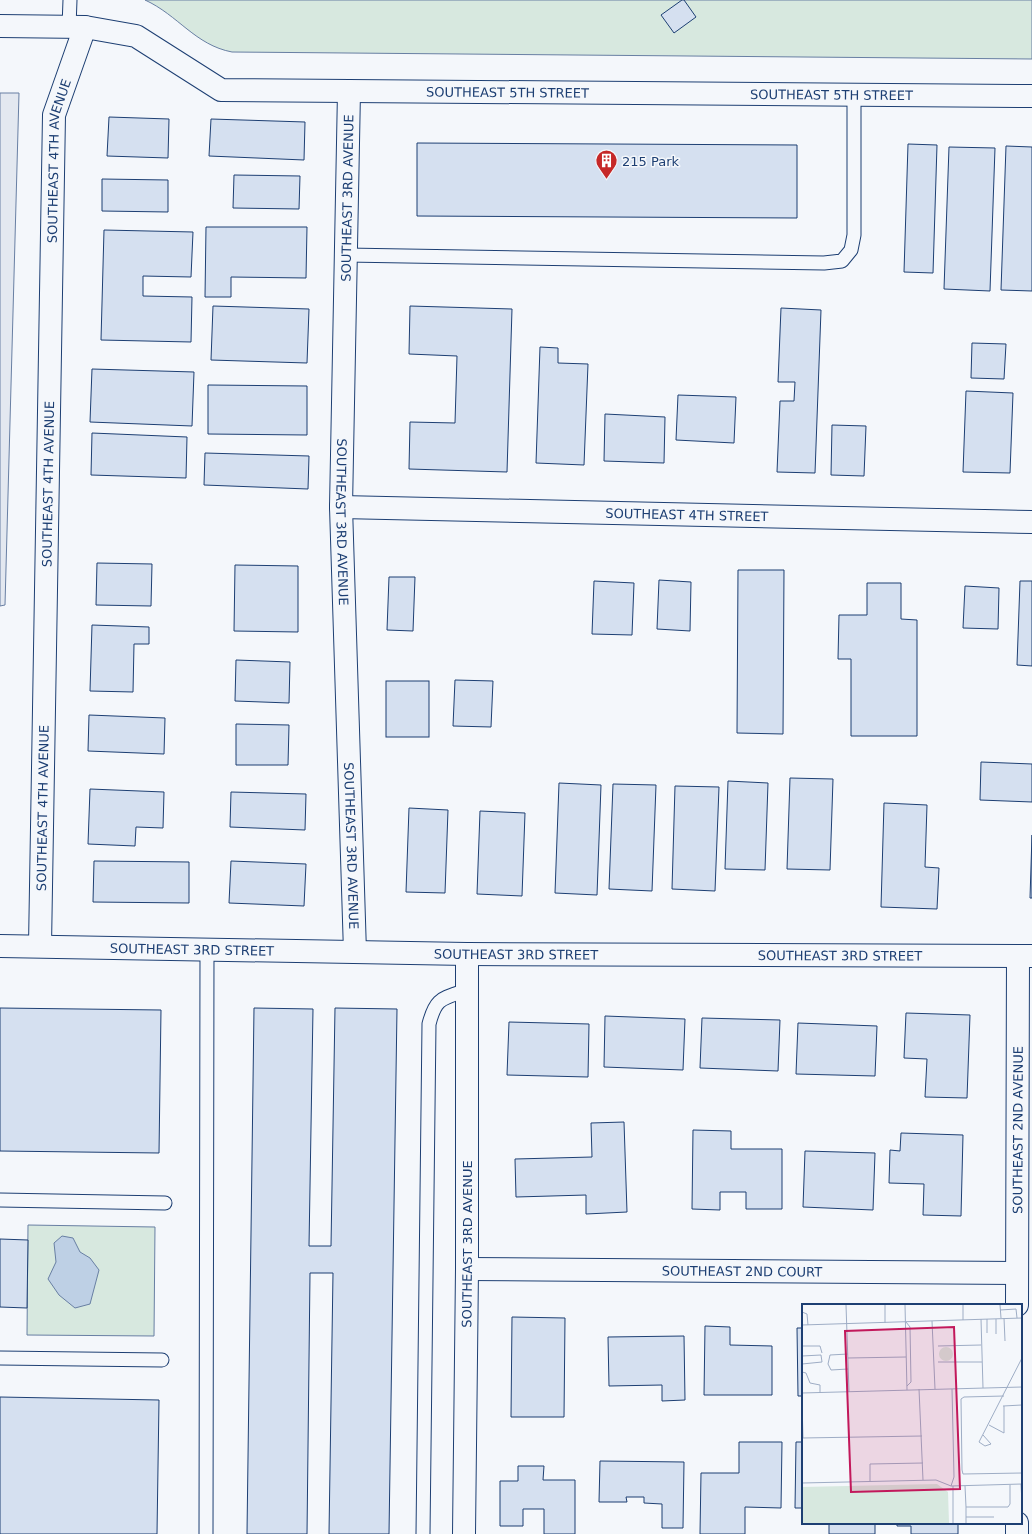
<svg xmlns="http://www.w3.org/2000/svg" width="1032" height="1534" font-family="'DejaVu Sans',sans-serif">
<rect width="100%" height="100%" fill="#f4f7fb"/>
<g fill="#d7e8df" stroke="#687fa3">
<path d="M145,0h887v59l-800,-7c-37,-7 -54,-37 -87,-52z"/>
<polygon points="28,1225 155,1227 154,1336 27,1335"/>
</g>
<polygon fill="#e3e8f0" stroke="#687fa3" points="0,93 19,93 5,605 0,606"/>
<polygon fill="#bed0e5" stroke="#687fa3" points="62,1236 73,1238 80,1252 90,1258 99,1270 90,1304 75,1308 59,1295 48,1279 56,1262 54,1243"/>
<g fill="#d5e0f0" stroke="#1d3f73">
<polygon points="682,0 684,0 696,17 674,33 661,15"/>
<polygon points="109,117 169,119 168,158 107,156"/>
<polygon points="211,119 305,122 304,160 209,156"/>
<polygon points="417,143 797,145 797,218 417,216"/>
<polygon points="908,144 937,145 933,273 904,272"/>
<polygon points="1006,146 1032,147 1032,291 1001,290"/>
<polygon points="949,147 995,148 990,291 944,289"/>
<polygon points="234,175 300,176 299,209 233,208"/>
<polygon points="102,179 168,180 168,212 102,211"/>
<polygon points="206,227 307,227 306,278 231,277 231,297 205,297"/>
<polygon points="104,230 193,232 191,277 143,276 143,296 192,297 191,342 101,340"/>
<polygon points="213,306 309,309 307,363 211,360"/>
<polygon points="410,306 512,309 507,472 409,469 410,422 455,423 457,356 409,354"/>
<polygon points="781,308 821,310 815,473 777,472 780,401 794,401 795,382 778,382"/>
<polygon points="972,343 1006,344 1004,379 971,378"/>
<polygon points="540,347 558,348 558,363 588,364 584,465 536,463"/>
<polygon points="92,369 194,372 192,426 90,422"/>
<polygon points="208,385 307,386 307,435 208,434"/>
<polygon points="966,391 1013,393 1010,473 963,472"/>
<polygon points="678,395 736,397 734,443 676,440"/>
<polygon points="605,414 665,417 664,463 604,461"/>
<polygon points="832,425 866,426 864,476 831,475"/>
<polygon points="92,433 187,437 186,478 91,475"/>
<polygon points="205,453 309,456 308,489 204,485"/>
<polygon points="97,563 152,564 151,606 96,605"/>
<polygon points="235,565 298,566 298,632 234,631"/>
<polygon points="738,570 784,570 783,734 737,733"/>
<polygon points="389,577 415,577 413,631 387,630"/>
<polygon points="659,580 691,582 690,631 657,629"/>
<polygon points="594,581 634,583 632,635 592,634"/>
<polygon points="1020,581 1032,581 1032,666 1017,665"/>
<polygon points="867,583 901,583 901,619 917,620 917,736 851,736 851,659 838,659 839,615 867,615"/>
<polygon points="965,586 999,588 998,629 963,628"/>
<polygon points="92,625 149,627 149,644 134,644 133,692 90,691"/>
<polygon points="236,660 290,662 289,703 235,701"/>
<polygon points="455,680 493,681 491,727 453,726"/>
<rect x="386" y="681" width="43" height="56"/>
<polygon points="89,715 165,718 164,754 88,751"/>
<polygon points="236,724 289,725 288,765 236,765"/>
<polygon points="981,762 1032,764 1032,802 980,800"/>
<polygon points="790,778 833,779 830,870 787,869"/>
<polygon points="728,781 768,783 765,870 725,869"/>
<polygon points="559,783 601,785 597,895 555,893"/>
<polygon points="613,784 656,785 652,891 609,889"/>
<polygon points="675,786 719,787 715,891 672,889"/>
<polygon points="90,789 164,792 163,828 136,827 135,846 88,844"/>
<polygon points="231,792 306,794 305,830 230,827"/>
<polygon points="884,803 927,805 925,867 939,868 937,909 881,907"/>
<polygon points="409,808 448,810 445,893 406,892"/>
<polygon points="480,811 525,813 522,896 477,894"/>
<polygon points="1032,835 1032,898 1030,898"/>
<polygon points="94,861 189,862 189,903 93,902"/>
<polygon points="231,861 306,864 304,906 229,903"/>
<polygon points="0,1008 161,1010 159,1153 0,1151"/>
<polygon points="254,1008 313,1009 309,1246 331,1246 335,1008 397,1009 389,1534 329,1534 333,1273 310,1273 307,1534 247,1534"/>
<polygon points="906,1013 970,1015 967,1098 925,1097 927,1059 904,1058"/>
<polygon points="605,1016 685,1019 683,1070 604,1067"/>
<polygon points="702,1018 780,1020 778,1071 700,1068"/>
<polygon points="509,1022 589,1024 588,1077 507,1075"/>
<polygon points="798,1023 877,1026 875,1076 796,1074"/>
<polygon points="624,1122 627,1212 586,1214 586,1195 516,1197 515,1159 592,1157 591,1123"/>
<polygon points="693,1130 731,1131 731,1149 782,1149 782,1209 746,1209 746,1192 720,1192 720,1210 692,1209"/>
<polygon points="901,1133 963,1135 961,1216 923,1215 924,1184 889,1183 890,1150 900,1151"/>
<polygon points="805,1151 875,1153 873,1210 803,1207"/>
<polygon points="0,1239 28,1240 27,1308 0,1307"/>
<polygon points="512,1317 565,1318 564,1417 511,1417"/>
<polygon points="705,1326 730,1327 730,1345 772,1346 772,1395 704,1395"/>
<polygon points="797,1328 803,1328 803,1396 798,1396"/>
<polygon points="684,1336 685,1400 662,1401 662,1385 609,1386 608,1337"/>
<polygon points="0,1397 159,1400 157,1534 0,1534"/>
<polygon points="739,1442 782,1442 781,1508 745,1507 745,1534 700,1534 701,1473 739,1473"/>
<polygon points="796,1442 803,1442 803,1508 795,1508"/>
<polygon points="600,1461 684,1462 683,1528 662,1528 662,1504 644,1503 644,1497 626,1497 627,1502 599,1502"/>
<polygon points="518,1466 544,1466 543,1480 575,1480 575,1534 544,1534 544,1509 523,1509 523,1526 500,1526 500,1481 518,1481"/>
<rect x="829" y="1523" width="46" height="11"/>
<polygon points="897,1523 958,1523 958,1534 911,1534 911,1526 897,1526"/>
</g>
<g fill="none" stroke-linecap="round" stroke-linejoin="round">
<defs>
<g id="lane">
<polyline points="69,27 70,0"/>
<polyline points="346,255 824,263 842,261 851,250 854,235 854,94"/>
<polyline points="0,1200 165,1203"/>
<polyline points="0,1358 162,1360"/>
<polyline points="206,1534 207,951"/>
<path d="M423,1534l6,-510c7,-27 13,-25 38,-34"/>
</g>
<g id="street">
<path id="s1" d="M0,26l85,1 51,9 85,54 811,6"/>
<path id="s2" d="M349,91l-8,416 14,445"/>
<path id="s3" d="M341,507l691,15"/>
<path id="s4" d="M40,946l14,-831 31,-88"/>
<path id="s5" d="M467,1269l550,4"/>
<path id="s6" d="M1017,1305l1,-349"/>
<polyline points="1017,1523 1017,1534"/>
<path id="s7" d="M464,1534l3,-265v-315"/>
</g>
<g id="secondary">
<path id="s8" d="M0,946l467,8 565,2"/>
</g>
</defs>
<use href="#lane" stroke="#1d3f73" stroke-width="15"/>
<use href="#street" stroke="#1d3f73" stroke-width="24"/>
<use href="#secondary" stroke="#1d3f73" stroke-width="24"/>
<use href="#lane" stroke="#f4f7fb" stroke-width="13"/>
<use href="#street" stroke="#f4f7fb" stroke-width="22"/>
<use href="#secondary" stroke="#f4f7fb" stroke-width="22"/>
</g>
<defs>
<symbol id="building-pin" viewBox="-11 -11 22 30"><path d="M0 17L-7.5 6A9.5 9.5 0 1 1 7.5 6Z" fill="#c62828" stroke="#f4f7fb"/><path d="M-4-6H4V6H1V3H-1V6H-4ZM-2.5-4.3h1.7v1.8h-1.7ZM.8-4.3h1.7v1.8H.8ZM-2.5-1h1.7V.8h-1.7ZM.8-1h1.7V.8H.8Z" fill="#fff"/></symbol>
</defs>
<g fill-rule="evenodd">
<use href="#building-pin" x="594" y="148" width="25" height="34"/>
</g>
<g text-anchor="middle" stroke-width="3" stroke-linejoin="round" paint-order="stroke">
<g font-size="13" fill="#1d3f73" stroke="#f4f7fb">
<text dy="5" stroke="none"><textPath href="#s1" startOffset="524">SOUTHEAST 5TH STREET</textPath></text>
<text dy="5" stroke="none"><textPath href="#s1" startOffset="848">SOUTHEAST 5TH STREET</textPath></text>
<text dy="5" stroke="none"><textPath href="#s4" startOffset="786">SOUTHEAST 4TH AVENUE</textPath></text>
<text transform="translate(347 198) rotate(-89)" y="5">SOUTHEAST 3RD AVENUE</text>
<text dy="5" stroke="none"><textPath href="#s4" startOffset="462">SOUTHEAST 4TH AVENUE</textPath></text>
<text dy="5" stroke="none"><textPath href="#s3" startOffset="346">SOUTHEAST 4TH STREET</textPath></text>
<text dy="5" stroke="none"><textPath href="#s2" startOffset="431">SOUTHEAST 3RD AVENUE</textPath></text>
<text dy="5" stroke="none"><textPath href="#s4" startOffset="138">SOUTHEAST 4TH AVENUE</textPath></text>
<text dy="5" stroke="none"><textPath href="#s2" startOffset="755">SOUTHEAST 3RD AVENUE</textPath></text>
<text dy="5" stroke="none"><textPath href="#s8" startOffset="192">SOUTHEAST 3RD STREET</textPath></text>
<text dy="5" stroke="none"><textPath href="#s8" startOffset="516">SOUTHEAST 3RD STREET</textPath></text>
<text dy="5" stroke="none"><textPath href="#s8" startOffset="840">SOUTHEAST 3RD STREET</textPath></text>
<text dy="5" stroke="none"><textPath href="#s6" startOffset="175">SOUTHEAST 2ND AVENUE</textPath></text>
<text dy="5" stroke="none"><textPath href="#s7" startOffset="290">SOUTHEAST 3RD AVENUE</textPath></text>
<text dy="5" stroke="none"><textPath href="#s5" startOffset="275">SOUTHEAST 2ND COURT</textPath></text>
</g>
<g font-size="13" fill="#1d3f73" stroke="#f4f7fb" text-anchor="start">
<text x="622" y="166">215 Park</text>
</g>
</g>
<g transform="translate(802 1304)">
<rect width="220" height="220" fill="#f4f7fb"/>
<path d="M137 50a7 7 0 1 1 14 0a7 7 0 1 1-14 0ZM135,180l11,8 1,31h-147v-36z" fill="#d7e8df"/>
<path fill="none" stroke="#9eadc5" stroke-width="1" d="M44,1l3,87M83,1v18M103,1l2,85M161,1v15M198,1l1,13M198,6l16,-1 1,9M0,8l5,2 1,11M202,14l1,23M179,15l2,69M185,15v14M194,15v15M130,17l3,68M104,18l4,5 1,55 -4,4M0,21l220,-7M0,42h18l2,7M136,42l43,-1M46,50l-18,1 -2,9 3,6 17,-1M0,52l19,-1 1,7 -20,2M46,54l58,-1M136,58h44M0,68l4,1 4,10 10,2v7M117,85l4,91M0,89l220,-6M202,92l-40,1 -3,2 1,71 1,4 59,-1M0,99l1,35M201,102l19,-1M187,121l15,8v-27M181,131l8,9 -6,2 -6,-4 43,-84M0,134l120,-2M68,178v-18l53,-1M0,179l134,-3 15,6 71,-2M219,180l1,19M149,182l3,-9 -2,-88M151,182v37M163,182l1,21h42l2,-3v-19M164,203v16M164,213h28"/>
<path fill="#c2185b" fill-opacity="0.15" stroke="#c2185b" stroke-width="2" d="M152,23l6,162 -109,3 -6,-161z"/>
<rect width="220" height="220" fill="none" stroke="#1d3f73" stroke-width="2"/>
</g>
</svg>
